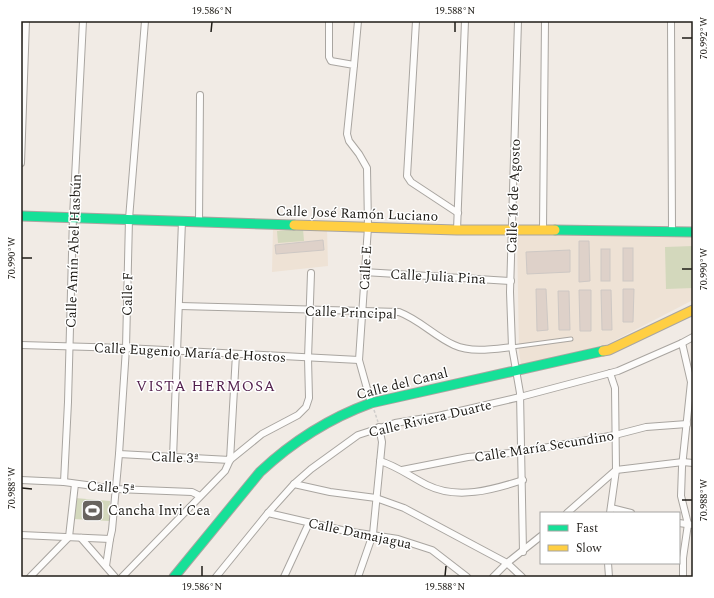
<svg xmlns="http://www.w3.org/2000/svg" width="714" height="598" font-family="Spectral,serif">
<rect width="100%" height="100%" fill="#f1ebe5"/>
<g fill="#eee2d5">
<polygon points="327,227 328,266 272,272 273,228"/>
<polygon points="517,234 693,236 693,300 602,347 521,365 519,351"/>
</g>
<g fill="#d3d8bc">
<polygon points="303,229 304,241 278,243 277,231"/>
<polygon points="693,246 693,288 666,289 665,247"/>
<polygon points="75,498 110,501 109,521 73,519"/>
</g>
<g fill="#ded1c9" stroke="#cec8c4">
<polygon points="323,240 324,250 276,254 275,245"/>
<polygon points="579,241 589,241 590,281 579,282"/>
<rect x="623" y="248" width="10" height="33"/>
<rect x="601" y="249" width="9" height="32"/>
<polygon points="570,250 570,272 527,274 526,252"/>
<polygon points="536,289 546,289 548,330 537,331"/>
<polygon points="623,289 634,289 633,322 623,322"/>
<polygon points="579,290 591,290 591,331 580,331"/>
<polygon points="601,290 611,290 612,330 602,330"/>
<polygon points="558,291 569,291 570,330 559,330"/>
</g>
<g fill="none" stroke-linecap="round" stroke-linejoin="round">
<defs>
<polyline id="lane" points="512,347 571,339"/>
<g id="street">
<polyline points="329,21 329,57 331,61 354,65 347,134 349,141 359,154 367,168 368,227 359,360 371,403"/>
<polyline points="416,21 407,176 411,182 458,213"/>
<polyline points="518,21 510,292 512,347 520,393 523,552"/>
<polyline points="671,21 672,231"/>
<polyline points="354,65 358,21"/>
<polyline points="21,163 26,21"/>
<polyline points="199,222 200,95"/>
<polyline points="543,229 545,21"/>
<polyline points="457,230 465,21"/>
<polyline points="364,272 511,281"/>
<path d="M180,306l219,6c21,8 35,24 55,33 17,8 40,4 58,2"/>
<polyline points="682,343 691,382 682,467 681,496 688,524 683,558 683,577"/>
<polyline points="21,345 126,348 359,360"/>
<polyline points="119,454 230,460 236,354"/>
<polyline points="173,458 182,221"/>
<path d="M380,461c17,5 31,16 47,24 30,15 65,5 96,-5"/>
<polyline points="402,470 468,457 521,452 615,435 646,427 687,424"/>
<polyline points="21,480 64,482 116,489 192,492 200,496"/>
<polyline points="64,482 68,402 73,217 83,21"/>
<polyline points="294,484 330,492 376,498 404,508 507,563 522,577"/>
<polyline points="611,508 631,513"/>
<polyline points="268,513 346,531 398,539 432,550 467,577"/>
<polyline points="567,513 616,470 683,462 693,463"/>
<polyline points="610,513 616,470 615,388 610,373"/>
<polyline points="679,523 693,525"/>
<polyline points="21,535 110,539"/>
<polyline points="81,538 115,577"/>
<polyline points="608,563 609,577"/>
<polyline points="106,566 110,539 112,530 119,454 126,348 129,219 145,21"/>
<polyline points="30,577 69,537 75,484"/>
<polyline points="122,577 225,471 230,460 262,434 298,415 306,407 309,398 308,358 311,273"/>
<polyline points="216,577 268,513 294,484 311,469 358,435 395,423 438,416 520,397 618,371 682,343 693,337"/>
<polyline points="284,577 309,523"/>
<polyline points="358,577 373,534 382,442 379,427"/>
<polyline points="493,577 507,563 541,536"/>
</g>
<g id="fast">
<polyline points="21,216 294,225"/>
<polyline points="555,230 693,232"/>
<path d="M174,577l86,-105c32,-30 70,-54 111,-69l232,-52"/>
</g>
<g id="slow">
<polyline points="294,225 457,230 555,230"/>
<polyline points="603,351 609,350 693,310"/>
</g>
</defs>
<use href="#lane" stroke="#a9a5a0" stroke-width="5"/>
<use href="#street" stroke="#a9a5a0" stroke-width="8"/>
<use href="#fast" stroke="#a9a5a0" stroke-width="11"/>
<use href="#slow" stroke="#a9a5a0" stroke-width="11"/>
<polyline stroke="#ceccca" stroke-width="1.5" stroke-dasharray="3 2" stroke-linecap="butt" points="374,410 378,422"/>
<use href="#lane" stroke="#fdfcfb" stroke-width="3"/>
<use href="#street" stroke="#fdfcfb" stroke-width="6"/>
<use href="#fast" stroke="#16e098" stroke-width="9"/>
<use href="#slow" stroke="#ffcf43" stroke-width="9"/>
</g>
<path fill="none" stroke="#1f1c17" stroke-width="1.5" d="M211,32l1,-10M455,32v-10M682,38h10M22,258h10M682,269h10M22,488l10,1M682,500h10M202,576v-10M445,576l1,-10"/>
<defs>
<symbol id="stadium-square" viewBox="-11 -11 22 22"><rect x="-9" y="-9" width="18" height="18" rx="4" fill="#68645f" stroke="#fff"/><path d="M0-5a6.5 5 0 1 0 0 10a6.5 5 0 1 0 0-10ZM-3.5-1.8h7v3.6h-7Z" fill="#fff"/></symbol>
</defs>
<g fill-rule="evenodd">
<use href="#stadium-square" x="80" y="498" width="25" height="25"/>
</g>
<g text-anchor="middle" stroke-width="3" stroke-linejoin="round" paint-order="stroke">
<g font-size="14" fill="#1f1c17" stroke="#fff">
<text transform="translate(513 196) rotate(-88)" y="5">Calle 16 de Agosto</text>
<text transform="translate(357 213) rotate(2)" y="5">Calle José Ramón Luciano</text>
<text transform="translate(73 251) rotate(-88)" y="5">Calle Amín Abel Hasbún</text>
<text transform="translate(365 268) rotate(-87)" y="5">Calle E</text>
<text transform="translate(438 276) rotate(3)" y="5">Calle Julia Pina</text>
<text transform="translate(127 294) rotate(-89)" y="5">Calle F</text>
<text transform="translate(351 312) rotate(2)" y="5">Calle Principal</text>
<text transform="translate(190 352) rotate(3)" y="5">Calle Eugenio María de Hostos</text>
<text transform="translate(402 383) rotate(-14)" y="5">Calle del Canal</text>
<text transform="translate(430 418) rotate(-13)" y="5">Calle Riviera Duarte</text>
<text transform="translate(544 446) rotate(-9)" y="5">Calle María Secundino</text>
<text transform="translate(175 457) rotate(3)" y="5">Calle 3ª</text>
<text transform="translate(111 487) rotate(5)" y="5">Calle 5ª</text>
<text transform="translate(360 533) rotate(12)" y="5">Calle Damajagua</text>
</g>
<g font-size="14" fill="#1f1c17" stroke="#fff" text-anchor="start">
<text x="108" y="515">Cancha Invi Cea</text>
</g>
<g font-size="15" letter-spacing="1" fill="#521f4d" stroke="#fff">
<text x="206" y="391">VISTA HERMOSA</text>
</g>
</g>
<rect width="714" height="598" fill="none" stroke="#ffffff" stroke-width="44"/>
<rect x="540" y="512" width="140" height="52" fill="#ffffff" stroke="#a5a4a2"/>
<rect x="548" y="525" width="20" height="6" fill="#16e098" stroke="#a5a4a2"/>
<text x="576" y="532" font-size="12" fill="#1f1c17">Fast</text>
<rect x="548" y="545" width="20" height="6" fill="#ffcf43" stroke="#a5a4a2"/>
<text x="576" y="552" font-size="12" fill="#1f1c17">Slow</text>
<rect x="22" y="22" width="670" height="554" fill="none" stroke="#1f1c17" stroke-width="1.5"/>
<g font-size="10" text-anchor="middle" fill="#1f1c17">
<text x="212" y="14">19.586°N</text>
<text x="455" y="14">19.588°N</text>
<text transform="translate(703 38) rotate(-90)" y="4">70.992°W</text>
<text transform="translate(11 258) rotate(-90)" y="4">70.990°W</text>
<text transform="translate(703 269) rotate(-90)" y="4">70.990°W</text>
<text transform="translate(11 488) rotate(-90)" y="4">70.988°W</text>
<text transform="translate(703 500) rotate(-90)" y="4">70.988°W</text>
<text x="202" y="590">19.586°N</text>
<text x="445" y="590">19.588°N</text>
</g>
</svg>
